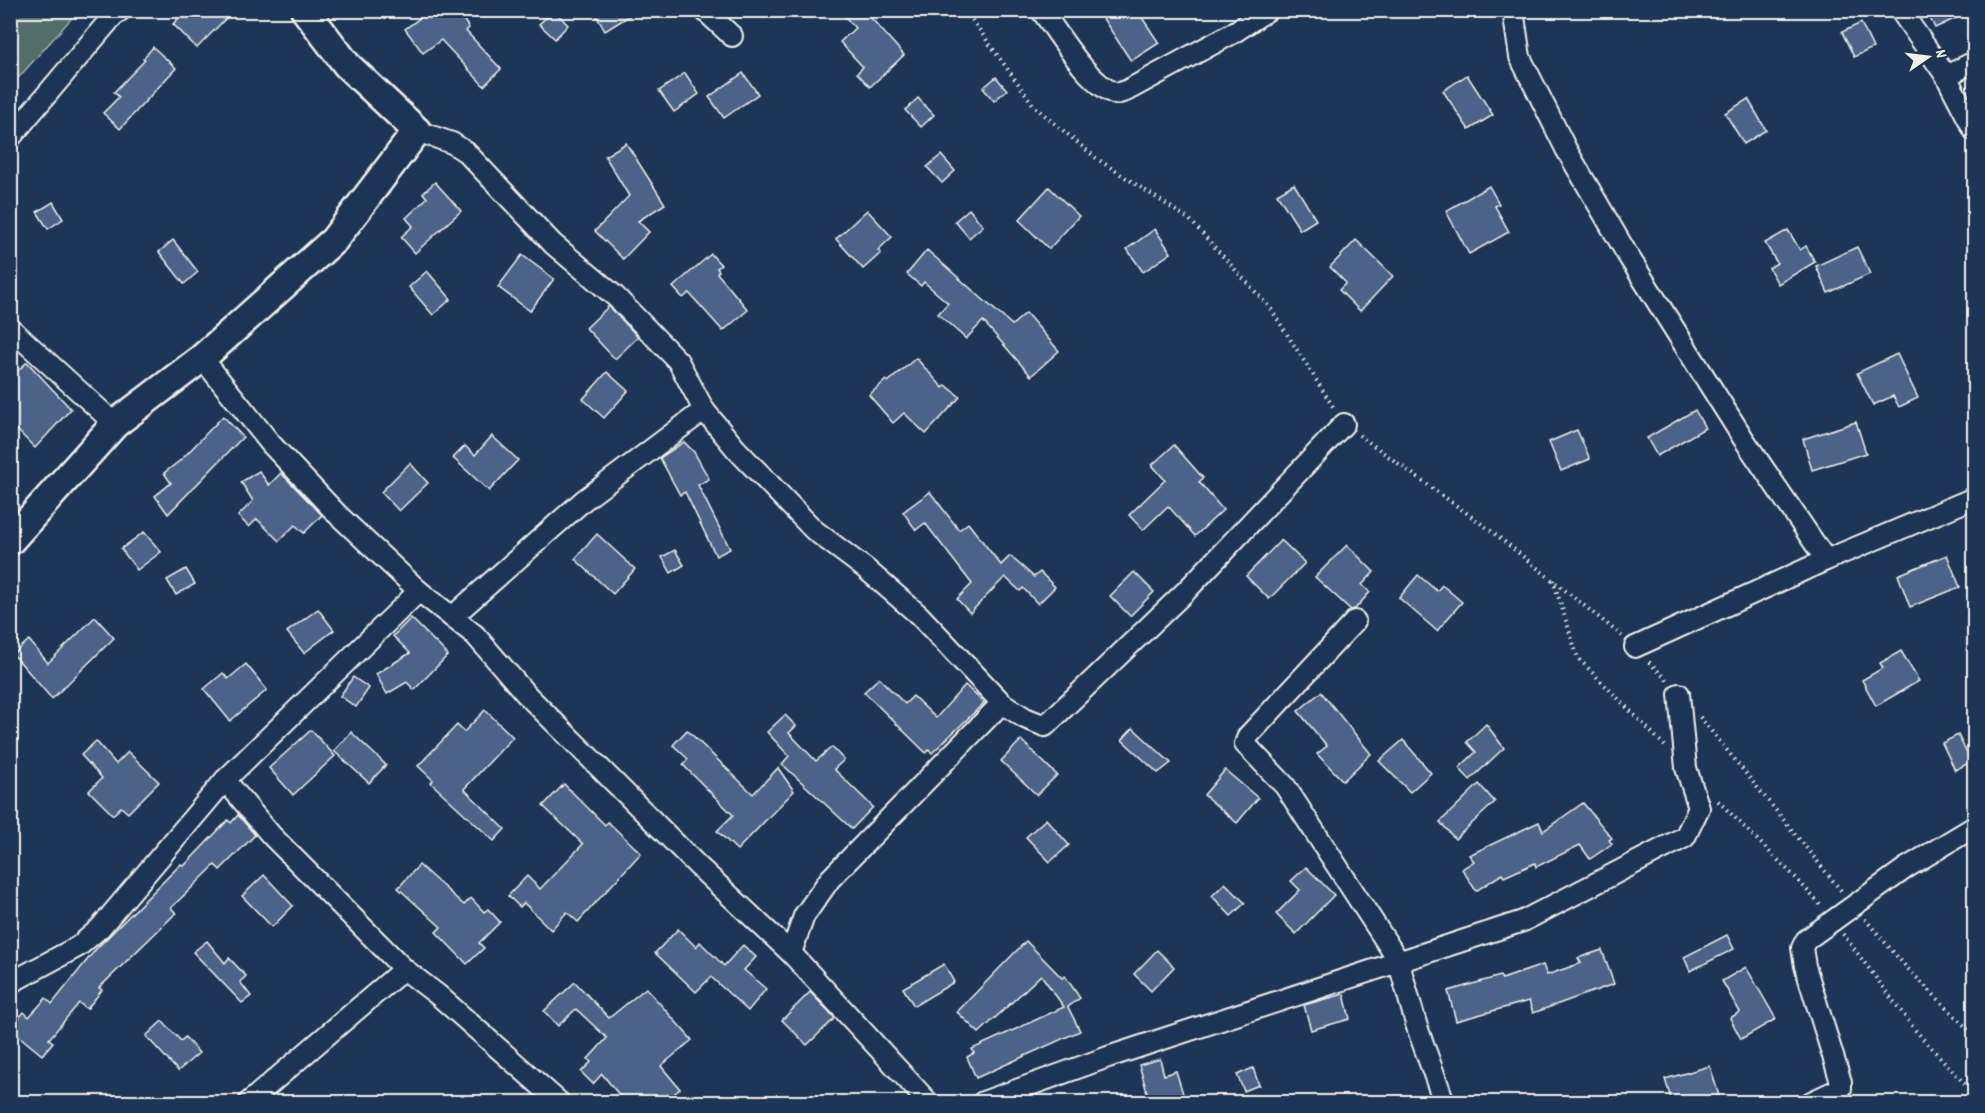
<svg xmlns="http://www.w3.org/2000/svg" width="1985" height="1113" font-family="Dekko,sans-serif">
<rect width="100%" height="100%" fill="#1d3557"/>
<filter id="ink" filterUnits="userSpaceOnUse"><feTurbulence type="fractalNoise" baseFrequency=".0167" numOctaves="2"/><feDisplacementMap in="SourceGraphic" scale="12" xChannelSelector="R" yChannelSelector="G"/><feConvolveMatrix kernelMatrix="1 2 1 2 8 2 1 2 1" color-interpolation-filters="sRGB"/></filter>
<g filter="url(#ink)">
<polygon fill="#536d6a" stroke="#a4afa9" stroke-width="1.5" points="11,10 78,11 11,86 10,11"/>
<g fill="#4c6389" stroke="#f4f1e8" stroke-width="1.5">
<polygon points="186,10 234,10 197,48 173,24"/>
<polygon points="431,10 457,10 469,28 466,31 501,69 484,86 441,40 423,53 405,29"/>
<polygon points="554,10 568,25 555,39 539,24"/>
<polygon points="593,10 639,10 605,31"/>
<polygon points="839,10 864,10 904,55 870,87 857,73 863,67 840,42 855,28"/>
<polygon points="1112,10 1137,10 1159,43 1131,61 1102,17"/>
<polygon points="1926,10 1973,10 1935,28"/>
<polygon points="1861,23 1873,48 1854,57 1842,32"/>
<polygon points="153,47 176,68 120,129 103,113 119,97 114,92 145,60 143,59"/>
<polygon points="685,73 699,94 674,112 659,91"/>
<polygon points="743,73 758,94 724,118 709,97"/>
<polygon points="1467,75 1493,115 1469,130 1443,91"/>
<polygon points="996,77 1007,90 994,101 983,88"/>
<polygon points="918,98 934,115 921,127 905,110"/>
<polygon points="1748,99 1766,130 1744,144 1725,113"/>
<polygon points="626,143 665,204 638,221 649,232 623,259 595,231 629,196 605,156"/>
<polygon points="941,155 955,171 942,183 927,167"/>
<polygon points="435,182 461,211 415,253 401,237 413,226 406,218 427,198 423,193"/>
<polygon points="1294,184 1316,220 1300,230 1277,194"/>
<polygon points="1489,186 1499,204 1495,206 1509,232 1469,254 1446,211"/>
<polygon points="1049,187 1079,216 1049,249 1019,220"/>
<polygon points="53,202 63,219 48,229 37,212"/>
<polygon points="969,209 983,226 969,238 955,221"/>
<polygon points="867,210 892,237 878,250 881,253 863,269 836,239"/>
<polygon points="1155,229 1171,253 1143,272 1127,249"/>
<polygon points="1788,230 1800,250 1806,246 1815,262 1778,284 1769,268 1777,263 1765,243"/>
<polygon points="173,240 198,272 184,284 159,252"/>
<polygon points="1356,240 1393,276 1360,311 1339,290 1346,283 1330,267"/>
<polygon points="1857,247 1870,274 1828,293 1816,266"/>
<polygon points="927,250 1012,325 1026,313 1059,351 1031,376 983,321 966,339 938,314 948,303 924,282 921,286 907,274"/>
<polygon points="711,254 721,265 717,268 719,271 717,273 748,310 723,331 689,293 683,298 673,287"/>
<polygon points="522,255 554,279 530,311 498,287"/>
<polygon points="427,271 451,299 433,315 409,287"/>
<polygon points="609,306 638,337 615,359 586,328"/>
<polygon points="1897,354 1918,398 1899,407 1893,396 1873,405 1857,373"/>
<polygon points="916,358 943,388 946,385 960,397 926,434 904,413 893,423 869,395 886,380 888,382"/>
<polygon points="27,362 71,409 35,448 10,423 10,378"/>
<polygon points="607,372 628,391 604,418 583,399"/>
<polygon points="1695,410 1705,428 1657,456 1647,438"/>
<polygon points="223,416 243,437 168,514 155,496 171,483 164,473 182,459"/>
<polygon points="1856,422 1866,453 1812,470 1803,439"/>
<polygon points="1577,430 1590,459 1561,471 1549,442"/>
<polygon points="492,436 518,460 489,491 453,458 465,446 475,455"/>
<polygon points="684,442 694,452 709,479 698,485 730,549 716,556 685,492 680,495 660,458"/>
<polygon points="1174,445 1203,478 1199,482 1223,510 1195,536 1168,506 1143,530 1129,515 1165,480 1152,465"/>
<polygon points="410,463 428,483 399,511 381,492"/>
<polygon points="259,471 269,485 281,473 322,515 304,533 295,525 279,541 257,519 249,527 238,516 253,501 241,482"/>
<polygon points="930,492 959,530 968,523 1001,565 1010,556 1034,577 1040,572 1055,587 1038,604 1023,588 1020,591 1005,577 970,613 957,599 972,584 925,523 916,530 903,512"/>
<polygon points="144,532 161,552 137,570 121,549"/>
<polygon points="597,534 635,569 613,594 575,559"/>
<polygon points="1281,540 1305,563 1269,599 1246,576"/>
<polygon points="1347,545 1374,572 1362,585 1370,592 1355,609 1351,610 1315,577"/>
<polygon points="675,550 684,565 671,573 662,557"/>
<polygon points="1947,555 1960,587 1910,607 1898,575"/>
<polygon points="186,569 195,584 176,595 167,580"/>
<polygon points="1134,572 1154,592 1130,616 1110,596"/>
<polygon points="1418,575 1437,591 1442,585 1462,602 1437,631 1399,598"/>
<polygon points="318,609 334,630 304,653 287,632"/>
<polygon points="95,617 114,638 52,699 13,654 29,640 48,663"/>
<polygon points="411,618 448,655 414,690 407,682 387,694 376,674 410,653 393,636"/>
<polygon points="1901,651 1919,681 1876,706 1862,680 1883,668 1880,663"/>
<polygon points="246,664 267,690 230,721 204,689 223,673 228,679"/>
<polygon points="353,677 369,688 356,707 340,696"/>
<polygon points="879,678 905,704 913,696 936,718 965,685 984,703 932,753 929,750 926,753 864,692"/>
<polygon points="1321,692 1371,754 1343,781 1317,754 1327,746 1298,711"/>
<polygon points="485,710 513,737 464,789 505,829 494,841 431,783 433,780 418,766 457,725 464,732"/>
<polygon points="785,715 796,726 789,733 816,761 832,747 844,760 834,769 873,807 852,829 782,764 789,756 767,732"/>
<polygon points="1486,724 1504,748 1470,780 1459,768 1476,752 1467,742"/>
<polygon points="1133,728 1171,763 1158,773 1122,740"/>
<polygon points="311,730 335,756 293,795 269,768"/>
<polygon points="687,730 753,794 778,768 794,791 737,850 717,831 733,815 683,765 688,759 673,745"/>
<polygon points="351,732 386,765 369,783 334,751"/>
<polygon points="1958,735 1971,762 1955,770 1942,743"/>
<polygon points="1021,740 1057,775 1037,795 1001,761"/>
<polygon points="1403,740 1431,773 1410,792 1379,761"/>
<polygon points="96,741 116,764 128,752 159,782 128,813 121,807 113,815 89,791 102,778 81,755"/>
<polygon points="1225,770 1258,798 1237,823 1204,795"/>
<polygon points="564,784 605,825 608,822 641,853 578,922 567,912 551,930 524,903 520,907 508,896 527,876 540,889 583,844 543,806"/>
<polygon points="1479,784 1495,802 1455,839 1440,822"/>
<polygon points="1583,803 1612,838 1609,840 1612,844 1590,859 1580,845 1536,867 1535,863 1504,877 1502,874 1476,891 1462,869 1474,861 1469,855 1539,822 1543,831"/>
<polygon points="238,815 255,835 220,870 215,865 171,908 176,913 99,988 102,990 87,1009 79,1003 49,1039 53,1042 42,1055 10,1029 24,1012 29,1017 46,998 52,1004 96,949 181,864 184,866 228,820 231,823"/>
<polygon points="1046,819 1069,845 1050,862 1026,837"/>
<polygon points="419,865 464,905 471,898 484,912 488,909 500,922 479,943 484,948 467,964 436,932 441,927 398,888"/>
<polygon points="1306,867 1334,895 1296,934 1276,914 1300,890 1291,881"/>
<polygon points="264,875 293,906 272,927 242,896"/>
<polygon points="1225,883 1245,903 1231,916 1212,896"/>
<polygon points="678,929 696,947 700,942 724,966 743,945 756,957 744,970 766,989 748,1011 711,977 696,992 655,953"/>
<polygon points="1727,935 1734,949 1690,971 1684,957"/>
<polygon points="207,941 225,963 229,958 246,976 240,982 251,996 242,1003 193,952"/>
<polygon points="1026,941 1062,978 1065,976 1080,998 1068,1007 1080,1031 976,1078 967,1057 974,1053 972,1049 1064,1007 1041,975 979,1033 957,1012"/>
<polygon points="1157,950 1174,967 1151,991 1134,974"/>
<polygon points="1602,950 1614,984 1533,1013 1529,1001 1456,1021 1448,991 1500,976 1502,979 1543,965 1547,975 1581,963 1578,958"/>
<polygon points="944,964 954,982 914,1006 903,988"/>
<polygon points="1746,967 1776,1019 1741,1039 1730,1018 1740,1012 1722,981"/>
<polygon points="575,982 609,1018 646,988 692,1040 661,1066 680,1089 664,1102 625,1102 602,1074 593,1084 581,1072 591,1062 588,1059 607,1038 576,1009 558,1026 544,1011"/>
<polygon points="810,992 835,1018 807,1045 782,1020"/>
<polygon points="1344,994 1350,1019 1311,1030 1304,1005"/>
<polygon points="162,1021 181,1041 185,1037 199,1053 178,1071 146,1036"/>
<polygon points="1160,1059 1164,1075 1176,1071 1185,1100 1150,1102 1139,1065"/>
<polygon points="1710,1066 1719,1096 1695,1102 1672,1102 1665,1079"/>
<polygon points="1253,1068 1259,1085 1244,1091 1237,1075"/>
</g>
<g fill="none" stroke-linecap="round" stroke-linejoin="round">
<defs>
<g id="minor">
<polyline points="704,10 732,36"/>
<path d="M1041,10c19,25 46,73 75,84l10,-3 107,-58 35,-23"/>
<polyline points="1513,10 1520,57 1566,149 1627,254 1743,438 1826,560"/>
<polyline points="1900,10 1946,76 1974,130"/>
<polyline points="1946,76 1974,62"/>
<polyline points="417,131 452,143 466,152 553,244 616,297 678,361 704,410 736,449 814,530 866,569 919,615 1002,703 1025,718 1045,726 1186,591 1344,424"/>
<polyline points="10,138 113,16 121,10"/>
<polyline points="10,328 115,424"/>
<polyline points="202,358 271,444 338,515 419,591 475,635 525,693 698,866 791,953 928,1102"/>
<polyline points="419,591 225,780 271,835 404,969 438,995 559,1102"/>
<polyline points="452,617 584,500 704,410"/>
<polyline points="1355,621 1248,736 1245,744 1285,786 1398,960 1417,1027 1444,1102"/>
<polyline points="1635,647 1826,560 1974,498"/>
<polyline points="791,953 804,916 830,879 1002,703"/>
<polyline points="10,983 79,946 100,928 225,780"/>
<polyline points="249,1102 404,969"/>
<polyline points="983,1102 1108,1057 1523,921 1685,837 1699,808 1686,768 1679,694"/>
<polyline points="1811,1102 1841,1088 1841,1082 1805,966 1802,948 1806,940 1906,868 1974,827"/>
</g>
<polyline id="secondary" points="10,541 115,424 202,358 334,240 417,131 347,65 305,10"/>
</defs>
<use href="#minor" stroke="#f4f1e8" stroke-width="24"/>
<use href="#secondary" stroke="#f4f1e8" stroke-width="32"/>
<g stroke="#f4f1e8" stroke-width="4" stroke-dasharray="1.5 4.5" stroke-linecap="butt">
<polyline points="965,10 1035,107 1096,158 1190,220 1271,309 1334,408"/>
<polyline points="13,106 16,59 14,10"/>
<polyline points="1359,435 1490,530 1622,636"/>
<polyline points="1553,580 1578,658 1665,746"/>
<polyline points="1649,662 1667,680"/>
<polyline points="1700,717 1843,893"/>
<polyline points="1718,801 1796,878 1822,907"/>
<polyline points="1865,919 1907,968 1974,1035"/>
<polyline points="1843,934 1916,1031 1974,1094"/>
</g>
<use href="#minor" stroke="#1d3557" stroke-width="20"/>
<use href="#secondary" stroke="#1d3557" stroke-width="27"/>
</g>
</g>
<rect width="1985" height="1113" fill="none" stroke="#1d3557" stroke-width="36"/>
<rect x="18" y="18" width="1949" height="1077" fill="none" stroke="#f4f1e8" stroke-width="2" filter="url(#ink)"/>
<g transform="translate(1928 57) rotate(76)" stroke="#1d3557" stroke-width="4.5" paint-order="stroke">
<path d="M0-4.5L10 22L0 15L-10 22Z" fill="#f4f1e8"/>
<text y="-9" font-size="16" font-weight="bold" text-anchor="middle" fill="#f4f1e8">N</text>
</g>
</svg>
